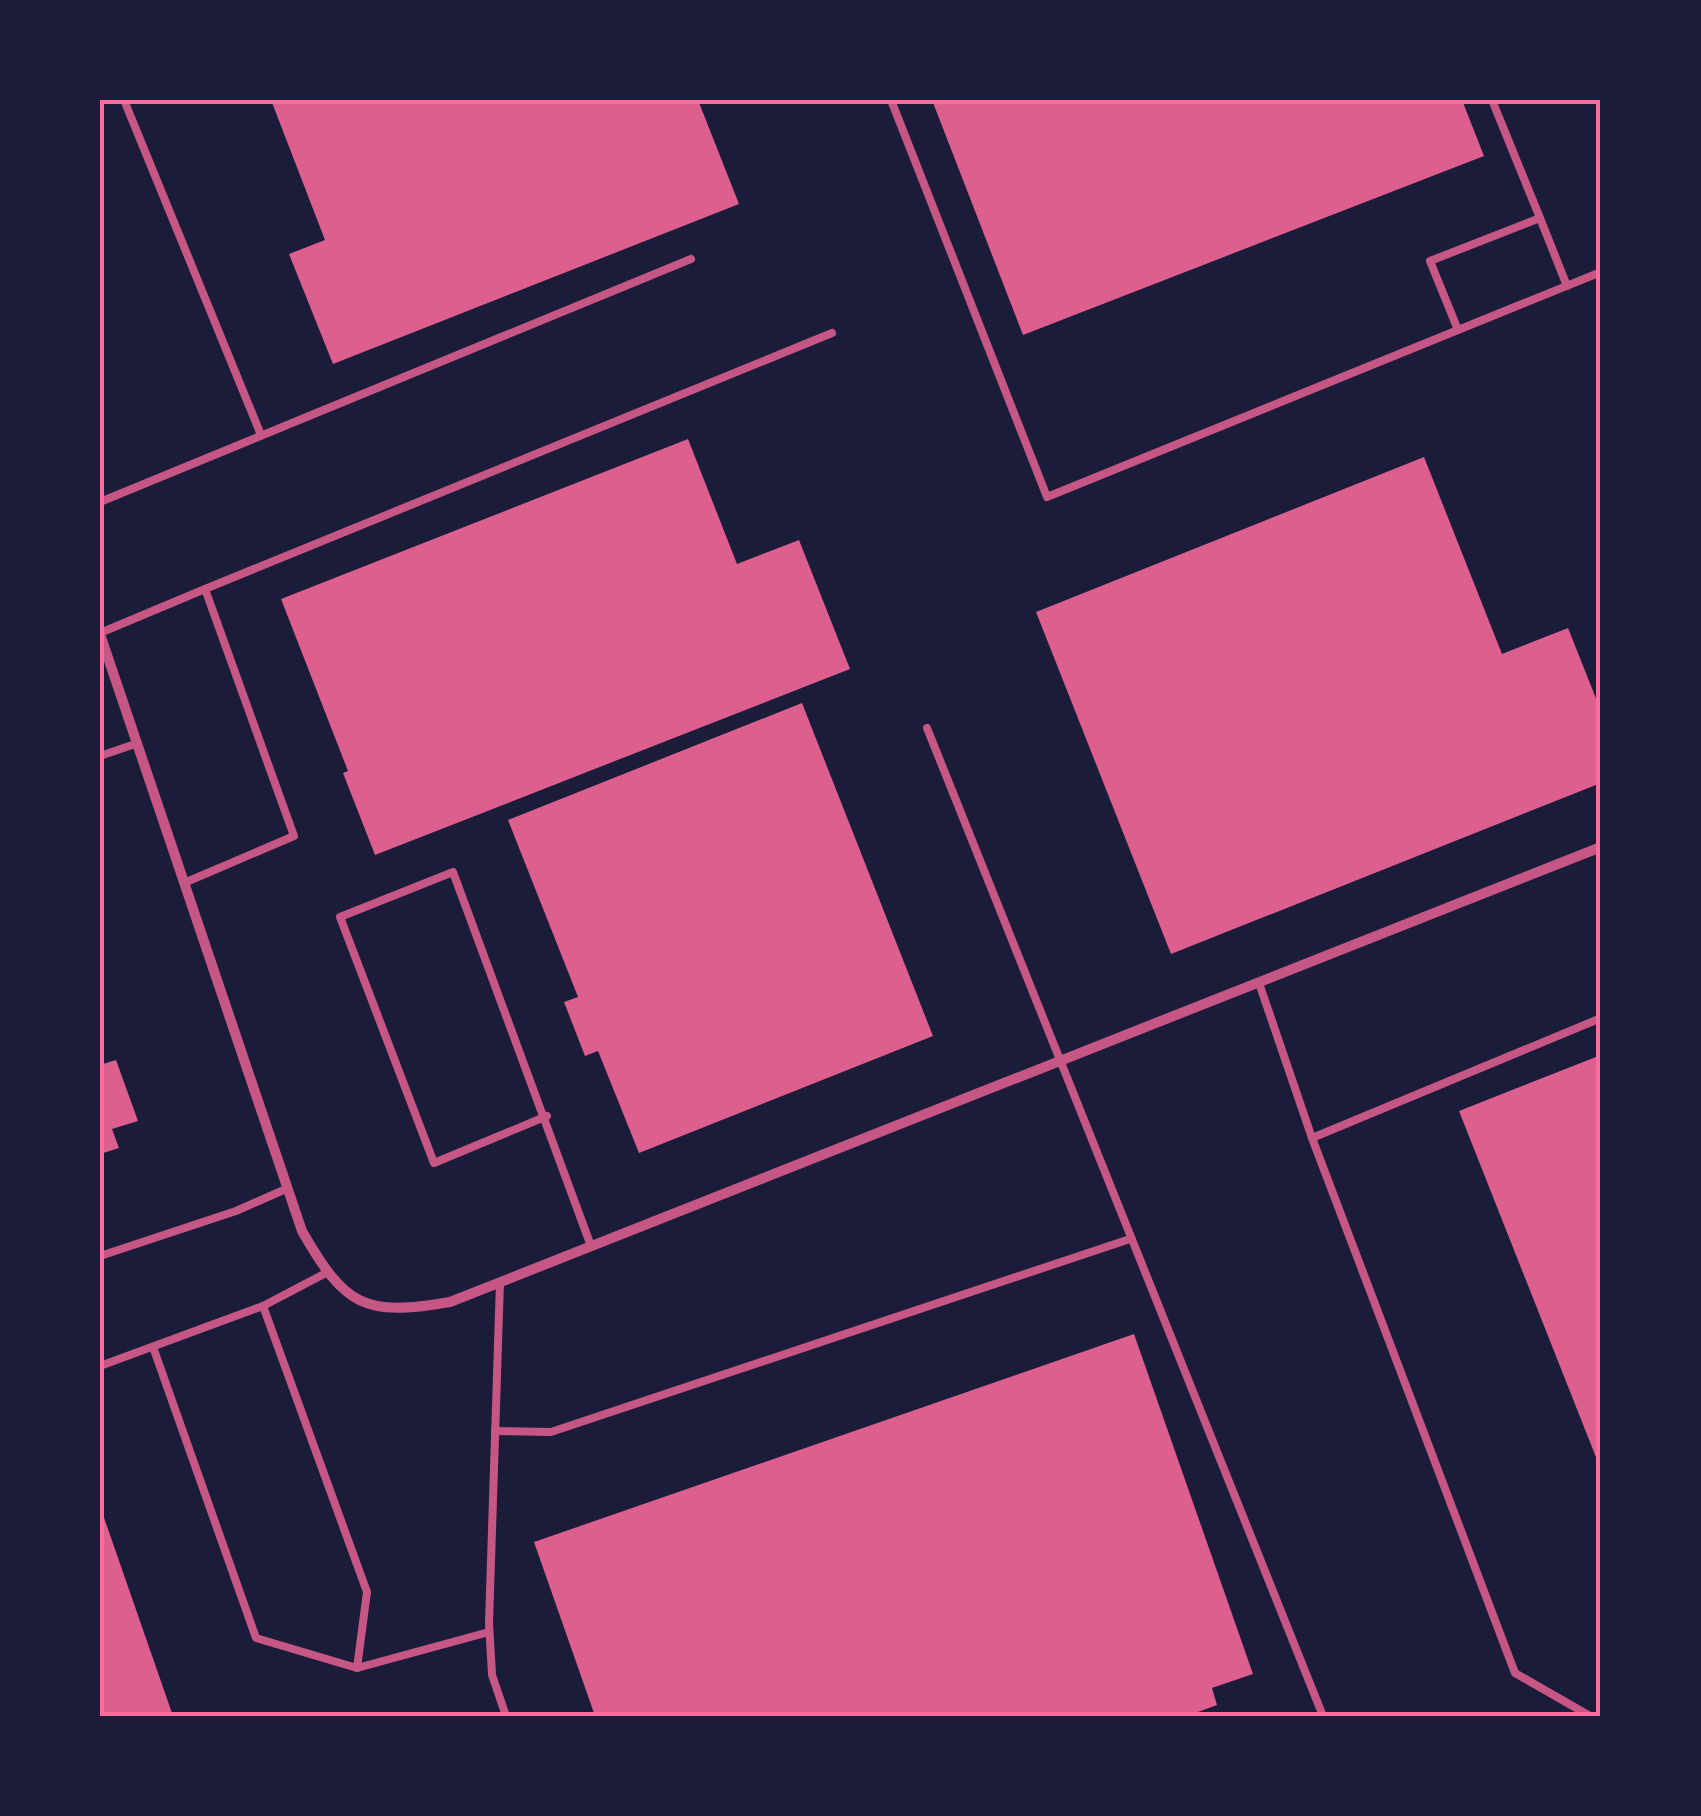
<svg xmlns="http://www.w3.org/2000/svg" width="1701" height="1816" font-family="'Space Grotesk',sans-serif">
<rect width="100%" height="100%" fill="#1b1b3a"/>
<g fill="#dd5f8e">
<polygon points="271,100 698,100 739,204 333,364 289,254 325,240"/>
<polygon points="932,100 1462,100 1484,156 1023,335"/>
<polygon points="688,439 737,564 799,540 850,669 375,855 343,773 348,771 281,599"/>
<polygon points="1424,457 1502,654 1568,628 1601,711 1601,783 1171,954 1036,612"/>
<polygon points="802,703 933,1036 639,1153 598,1051 585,1056 564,1002 578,997 508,820"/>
<polygon points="1601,1055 1601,1470 1459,1111"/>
<polygon points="116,1060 138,1121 112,1129 119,1148 100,1154 100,1065"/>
<polygon points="1134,1334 1253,1674 1212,1688 1217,1705 1187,1716 595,1716 534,1542"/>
<polygon points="100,1509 101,1509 173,1716 100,1716"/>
</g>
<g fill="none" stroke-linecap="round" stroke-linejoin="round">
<g stroke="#c65784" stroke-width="8">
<polyline points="124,100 261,435"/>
<polyline points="891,100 1047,497 1458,330"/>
<polyline points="1492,100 1540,218 1430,261 1458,330 1601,272"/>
<polyline points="1540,218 1567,286"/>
<polyline points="1601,467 1601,470"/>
<polyline points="100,502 691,259"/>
<polyline points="205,589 832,333"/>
<polyline points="100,633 205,589 294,836 184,883"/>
<polyline points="927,728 1323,1716"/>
<polyline points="100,756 135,744"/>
<polyline points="1259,983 1312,1138"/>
<polyline points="547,1116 434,1163 340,917 453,872 591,1246"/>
<polyline points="100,1256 236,1211 286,1189"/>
<polyline points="500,1282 489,1623 492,1675 506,1716"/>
<polyline points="263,1306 367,1592 357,1668"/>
<polyline points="153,1347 256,1638 357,1668 489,1632"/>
<polyline points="100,1366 263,1306 326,1273"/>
<polyline points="495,1431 551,1432 1130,1239"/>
<polyline points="1590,1716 1515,1673 1312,1138 1601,1018"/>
</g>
<path stroke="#c65784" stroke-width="10" d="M100,634l202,597c43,75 62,86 148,71l1151,-455"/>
</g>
<rect width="1701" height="1816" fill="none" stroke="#1b1b3a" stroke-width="205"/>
<rect x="102" y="102" width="1496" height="1612" fill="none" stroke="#ff6b9d" stroke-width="4"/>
</svg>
